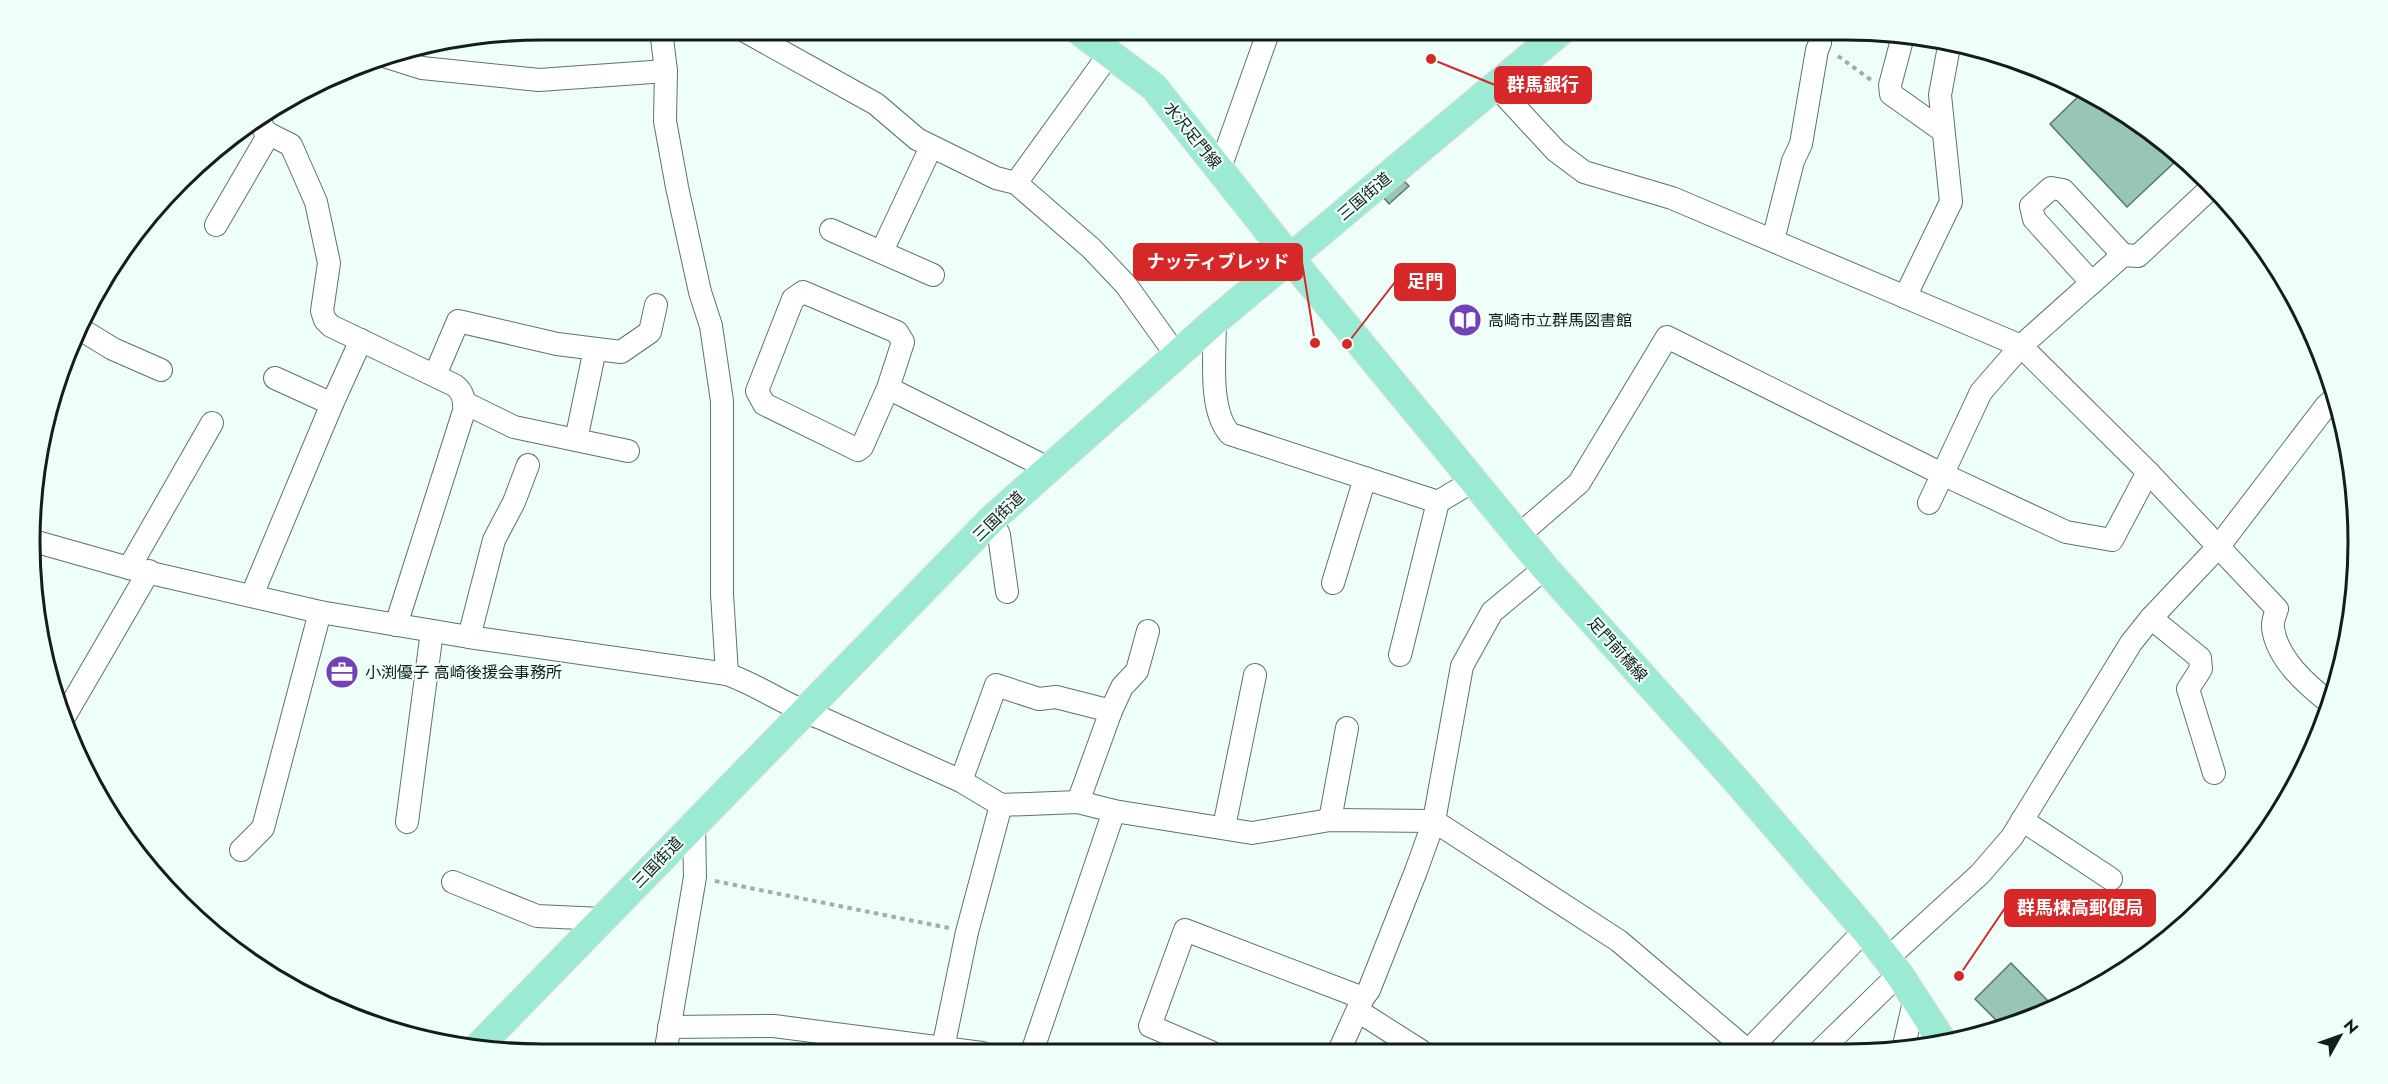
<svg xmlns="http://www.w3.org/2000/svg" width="2388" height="1084" font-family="Jost,'Noto Sans JP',sans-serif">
<rect width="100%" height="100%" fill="#eefef8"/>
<g fill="#97c6b5" stroke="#5e766d" stroke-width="1.5">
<polygon points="2084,91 2130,116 2180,157 2127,207 2050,124"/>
<polygon points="1404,181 1409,186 1389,204 1384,198"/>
<polygon points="2011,963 2051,1004 2039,1016 2021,1021 2015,1015 2002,1026 1975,999"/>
</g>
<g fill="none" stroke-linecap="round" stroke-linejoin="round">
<defs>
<g id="minor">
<polyline points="661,30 666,71 665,121 677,187 700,292 711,326 722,401 722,594 727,674"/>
<polyline points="743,30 876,104 917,139 996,178 1016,183 1091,248 1126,285 1177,356"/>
<polyline points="1903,36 1890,85 1891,94 1943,131"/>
<polyline points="384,56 422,68 539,80 666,71"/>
<path d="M1495,85l61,66 28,21 88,26 349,148 127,126 129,137c-2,6 -5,13 -4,19 4,31 34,57 57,75"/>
<path d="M259,118l5,12 5,4 22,11 25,57 13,61 -7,48 3,9 6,6 123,59c9,6 11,15 10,26l-68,214"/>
<polyline points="1220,168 1269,30"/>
<polyline points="1016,183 1110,53"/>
<polyline points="216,225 269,134"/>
<polyline points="831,230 933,275"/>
<polyline points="1773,240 1793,161 1801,144 1817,50 1820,43"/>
<polyline points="882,251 931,147"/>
<polyline points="2092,283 2034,219 2031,206 2051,188 2063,190 2123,255"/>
<polyline points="1905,297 1951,202 1940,95 1950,41"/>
<path d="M1215,321c0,33 -7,89 15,113l208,68 35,-21"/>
<polyline points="82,330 113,349 161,370"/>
<polyline points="435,375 458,321 557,344 621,352 650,332 656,305"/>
<polyline points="275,378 332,404"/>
<polyline points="888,388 903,342 897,332 803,292 793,299 757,391 764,404 858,450 862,447 888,388 1048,468"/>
<polyline points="465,403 514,427 628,451"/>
<polyline points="576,440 595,349"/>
<polyline points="1929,503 1981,392 2021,346 2123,255 2138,256 2213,186"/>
<polyline points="992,519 999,535 1007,592"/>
<polyline points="1519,535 1579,483 1667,337 1942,474 2066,532 2112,540 2148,472"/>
<path d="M37,542l92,26 191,44 149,25 258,37c33,12 61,33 94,44l140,63 40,24 77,-3 36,9 138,22 78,-13 104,1 185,120 128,109"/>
<polyline points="129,568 212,423"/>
<polyline points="1333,583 1365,478"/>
<polyline points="252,595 332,404 361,340"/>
<polyline points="2151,618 2200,658 2201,669 2188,689 2214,773"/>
<polyline points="469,637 494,540 514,502 528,465"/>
<polyline points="1400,655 1438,502"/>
<polyline points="63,719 149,571"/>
<polyline points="961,781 996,685 1039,699 1056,697 1111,711"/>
<polyline points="1078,802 1111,711 1122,687 1137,671 1148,631"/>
<polyline points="1330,820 1347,728"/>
<polyline points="2022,820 2111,879"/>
<polyline points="407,822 432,631"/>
<polyline points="1224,827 1255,675"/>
<polyline points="241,850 263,828 320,612"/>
<polyline points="453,882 537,916 602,919"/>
<polyline points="1888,958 1980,874 2012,837 2131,643 2151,618 2219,546 2326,406 2335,398"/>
<polyline points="1358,1011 1421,1051"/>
<polyline points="669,1027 774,1026 982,1053"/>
<polyline points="943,1048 967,932 1001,805"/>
<polyline points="1749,1050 1865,930"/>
<polyline points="1821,1050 1899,974"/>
<polyline points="1903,1050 1915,997"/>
<polyline points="1339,1051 1363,998 1369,990 1416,871 1434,821 1462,666 1492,612 1545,568"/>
<polyline points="1032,1052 1114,811"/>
<polyline points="1211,1052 1150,1026 1185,930 1363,998"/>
<polyline points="665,1054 695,877 694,825"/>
</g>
<g id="major">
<polyline points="1078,30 1154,87 1290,258 1545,568 1735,779 1865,930 1899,974 1943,1042"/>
<polyline points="477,1048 992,519 1215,321 1562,30"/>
</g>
</defs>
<use href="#minor" stroke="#5c746b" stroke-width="24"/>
<use href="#major" stroke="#d9dbda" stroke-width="30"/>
<g stroke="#a0aea9" stroke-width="4" stroke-dasharray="4.5 4.5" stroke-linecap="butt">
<polyline points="1838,56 1871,80"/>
<polyline points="715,881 949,928"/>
</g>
<use href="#minor" stroke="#fff" stroke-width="22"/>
<use href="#major" stroke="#9bebd4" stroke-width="28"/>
</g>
<defs>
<symbol id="library-disc" viewBox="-11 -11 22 22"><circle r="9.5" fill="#7240b7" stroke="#eefef8"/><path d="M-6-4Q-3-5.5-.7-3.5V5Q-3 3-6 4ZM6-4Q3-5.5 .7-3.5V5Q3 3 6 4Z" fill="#fff"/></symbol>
<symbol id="office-disc" viewBox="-11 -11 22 22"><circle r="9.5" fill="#7240b7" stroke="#eefef8"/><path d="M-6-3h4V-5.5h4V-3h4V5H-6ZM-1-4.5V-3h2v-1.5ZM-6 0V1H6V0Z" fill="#fff"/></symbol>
</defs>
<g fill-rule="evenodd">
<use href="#library-disc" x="1446" y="301" width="38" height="38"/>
<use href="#office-disc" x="323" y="653" width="38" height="38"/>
</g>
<g text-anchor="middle" stroke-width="4.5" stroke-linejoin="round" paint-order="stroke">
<g font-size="16" fill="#131d19" stroke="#eefef8">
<text transform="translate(1193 135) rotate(51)" y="6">水沢足門線</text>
<text transform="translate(1364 196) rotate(-40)" y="6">三国街道</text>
<text transform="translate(998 516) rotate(-44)" y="6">三国街道</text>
<text transform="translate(1618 649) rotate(48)" y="6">足門前橋線</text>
<text transform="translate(657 862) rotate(-46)" y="6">三国街道</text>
</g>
<g font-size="16" fill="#131d19" stroke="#eefef8" text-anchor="start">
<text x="1488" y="326">高崎市立群馬図書館</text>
<text x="365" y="678">小渕優子 高崎後援会事務所</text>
</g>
</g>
<path d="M0 0H2388V1084H0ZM542 40H1846A502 502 0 0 1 2348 542V542A502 502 0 0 1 1846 1044H542A502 502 0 0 1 40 542V542A502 502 0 0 1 542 40Z" fill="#eefef8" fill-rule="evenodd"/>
<path fill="none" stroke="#131d19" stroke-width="3" d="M542 40H1846A502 502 0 0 1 2348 542V542A502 502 0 0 1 1846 1044H542A502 502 0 0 1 40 542V542A502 502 0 0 1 542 40Z"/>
<path fill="none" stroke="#d62828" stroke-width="2" d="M1431 59L1495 85M1315 343L1302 262M1347 344L1395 282M1959 976L2005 908"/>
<g fill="#d62828" stroke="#eefef8" stroke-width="2">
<circle cx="1431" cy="59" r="6"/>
<circle cx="1315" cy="343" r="6"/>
<circle cx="1347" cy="344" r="6"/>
<circle cx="1959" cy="976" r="6"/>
</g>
<g fill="#d62828" stroke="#d62828" stroke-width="2">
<rect x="1495" y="67" width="96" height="36" rx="6"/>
<rect x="1134" y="244" width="168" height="36" rx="6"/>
<rect x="1395" y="264" width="60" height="36" rx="6"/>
<rect x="2005" y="890" width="150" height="36" rx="6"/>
</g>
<g font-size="18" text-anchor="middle" font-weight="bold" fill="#fff">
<text x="1543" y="91">群馬銀行</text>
<text x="1218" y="268">ナッティブレッド</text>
<text x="1425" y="288">足門</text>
<text x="2080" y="914">群馬棟高郵便局</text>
</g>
<g transform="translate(2340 1036) rotate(50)" stroke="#eefef8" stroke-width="4.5" paint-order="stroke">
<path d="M0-4.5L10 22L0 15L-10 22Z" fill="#131d19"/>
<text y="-9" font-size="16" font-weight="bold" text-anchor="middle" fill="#131d19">N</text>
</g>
</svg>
